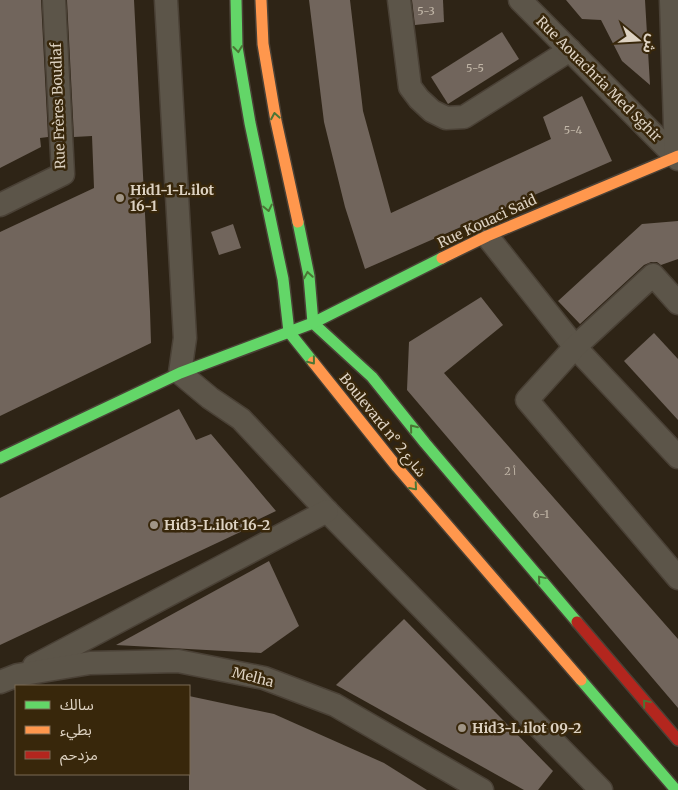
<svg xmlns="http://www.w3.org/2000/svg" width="678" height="790" font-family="Merriweather,'Noto Sans Arabic',serif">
<rect width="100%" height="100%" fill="#2e2416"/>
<g fill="#71655c">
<polygon points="0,0 41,0 48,137 40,138 41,147 0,168"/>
<polygon points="67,0 134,0 150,311 151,343 0,416 0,232 94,188 92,136 74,137"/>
<polygon points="309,0 350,0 363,111 391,213 551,139 543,117 582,96 612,161 365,269 345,207 324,122"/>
<polygon points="412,0 443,0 444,22 415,25"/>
<polygon points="566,0 645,0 650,85 622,61 601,20 582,19"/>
<polygon points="502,32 519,59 448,104 431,77"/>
<polygon points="678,221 678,259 661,265 657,262 651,262 644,265 580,324 558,301 642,224"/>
<polygon points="233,224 241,248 219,255 211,232"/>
<polygon points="481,297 503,325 444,373 678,639 678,708 407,390 409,342"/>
<polygon points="654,333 678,359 678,420 624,361"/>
<polygon points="179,409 196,440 211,434 276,511 249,524 251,527 0,645 0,498"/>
<polygon points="269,561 299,626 261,653 116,645"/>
<polygon points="404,619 553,771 538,790 524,790 336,685"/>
<polygon points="189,696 274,714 384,763 427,790 189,790"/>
</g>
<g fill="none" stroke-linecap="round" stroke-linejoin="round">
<defs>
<g id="street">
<polyline points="166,0 185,338 180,373 210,398 241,419 327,511 601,790"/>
<polyline points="399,0 410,87 419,99 432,111 446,118 464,117 570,50"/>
<polyline points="520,0 678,159"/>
<polyline points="671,0 676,156"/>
<polyline points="0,205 63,174 54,0"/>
<polyline points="487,236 575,347 678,457"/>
<polyline points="678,303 653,275 575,347 527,400 678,578"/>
<polyline points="34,666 327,511"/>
<polyline points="0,682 18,675 90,663 178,661 264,678 335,705 482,790"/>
</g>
<g id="fast">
<polyline points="236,0 237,47 250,123 283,279 289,332 313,362"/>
<polyline points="298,222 309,276 313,323 372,377 425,443 577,622"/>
<polyline points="0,458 180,373 313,323 442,258"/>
<polyline points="581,680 676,790"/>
</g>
<g id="slow">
<polyline points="261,0 263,44 276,121 298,222"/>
<polyline points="442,258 487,236 678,156"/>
<polyline points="313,362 397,467 581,680"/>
</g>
<polyline id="jam" points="577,622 678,740"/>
</defs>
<use href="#street" stroke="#4a4136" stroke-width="25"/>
<use href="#fast" stroke="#4a4136" stroke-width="14"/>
<use href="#slow" stroke="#4a4136" stroke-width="14"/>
<use href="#jam" stroke="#4a4136" stroke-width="14"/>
<use href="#street" stroke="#5c5549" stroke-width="22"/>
<use href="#fast" stroke="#63d668" stroke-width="11"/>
<use href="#slow" stroke="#ff974d" stroke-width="11"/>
<use href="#jam" stroke="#b3261e" stroke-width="11"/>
</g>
<defs><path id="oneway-chevron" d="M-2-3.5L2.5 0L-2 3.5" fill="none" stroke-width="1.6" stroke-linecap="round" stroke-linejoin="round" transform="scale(1.25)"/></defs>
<g stroke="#4b7635">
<use href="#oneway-chevron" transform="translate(238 49) rotate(83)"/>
<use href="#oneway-chevron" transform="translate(275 116) rotate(-100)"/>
<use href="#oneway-chevron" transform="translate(268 208) rotate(78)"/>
<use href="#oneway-chevron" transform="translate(308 275) rotate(-99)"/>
<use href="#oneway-chevron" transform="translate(312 361) rotate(52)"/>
<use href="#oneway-chevron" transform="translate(413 428) rotate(-129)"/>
<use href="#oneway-chevron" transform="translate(414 487) rotate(49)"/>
<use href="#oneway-chevron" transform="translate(541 579) rotate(-130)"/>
<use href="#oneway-chevron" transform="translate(646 703) rotate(-130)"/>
</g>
<g fill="#a09586" stroke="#38270b" stroke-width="2">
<circle cx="120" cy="198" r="5"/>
<circle cx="154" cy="525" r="5"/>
<circle cx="462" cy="728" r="5"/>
</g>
<g text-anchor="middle" stroke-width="5" stroke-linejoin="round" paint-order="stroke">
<g font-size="11" fill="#c2b7a8">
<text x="426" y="15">5-3</text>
<text x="475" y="72">5-5</text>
<text x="573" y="134">5-4</text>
<text x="510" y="475">أ 2</text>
<text x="541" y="518">6-1</text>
</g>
<g font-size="14" fill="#ddd2c2" stroke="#38270b">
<text transform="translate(599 79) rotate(45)" y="5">Rue Aouachria Med Sghir</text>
<text transform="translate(58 106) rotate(-92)" y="5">Rue Frères Boudiaf</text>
<text transform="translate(487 221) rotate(-25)" y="5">Rue Kouaci Said</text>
<text transform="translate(383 425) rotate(51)" y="5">Boulevard n° شارع 2</text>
<text transform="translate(253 677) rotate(14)" y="5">Melha</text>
</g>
<g font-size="14" font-weight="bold" fill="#ddd2c2" stroke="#38270b" text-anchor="start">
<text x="130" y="195">Hid1-1-L.ilot<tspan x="130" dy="16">16-1</tspan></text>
<text x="164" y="530">Hid3-L.ilot 16-2</text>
<text x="472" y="733">Hid3-L.ilot 09-2</text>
</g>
</g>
<rect x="15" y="685" width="175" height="90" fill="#38270b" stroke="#7a6b54"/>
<rect x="25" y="701" width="25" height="8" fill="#63d668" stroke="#7a6b54"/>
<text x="60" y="710" font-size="15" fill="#ddd2c2">سالك</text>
<rect x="25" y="726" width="25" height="8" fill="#ff974d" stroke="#7a6b54"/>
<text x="60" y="735" font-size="15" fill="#ddd2c2">بطيء</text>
<rect x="25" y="751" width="25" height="8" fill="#b3261e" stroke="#7a6b54"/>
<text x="60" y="760" font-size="15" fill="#ddd2c2">مزدحم</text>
<g transform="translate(638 40) rotate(108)" stroke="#38270b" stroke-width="4" paint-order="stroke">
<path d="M0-4L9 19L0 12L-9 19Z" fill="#ddd2c2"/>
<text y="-8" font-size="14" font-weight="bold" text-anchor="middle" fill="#ddd2c2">ش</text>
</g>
</svg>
